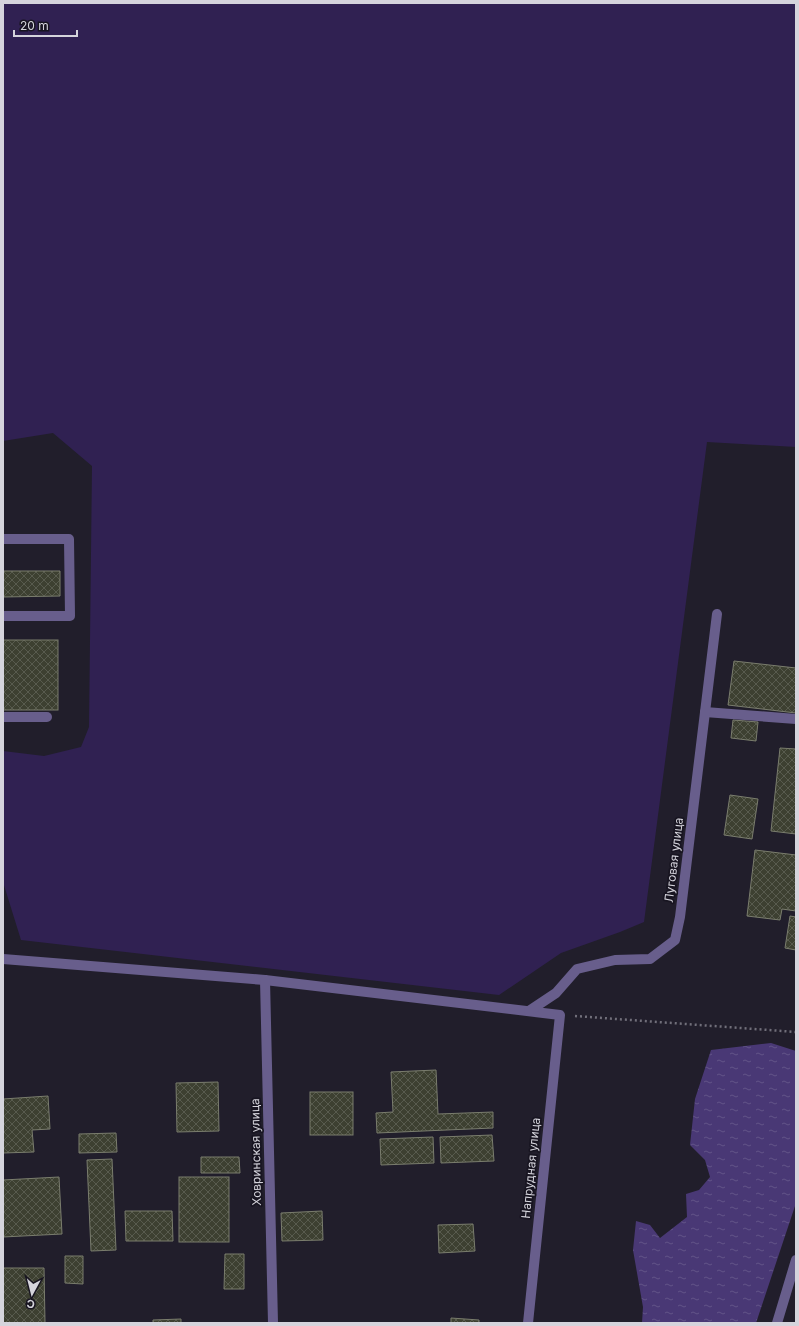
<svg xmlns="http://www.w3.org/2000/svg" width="799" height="1326" font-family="Inter,sans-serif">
<defs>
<pattern id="water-ripples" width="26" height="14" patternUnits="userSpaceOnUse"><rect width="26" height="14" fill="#493875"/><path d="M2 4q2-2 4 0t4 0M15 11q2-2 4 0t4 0" fill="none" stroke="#625488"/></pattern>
<pattern id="building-cross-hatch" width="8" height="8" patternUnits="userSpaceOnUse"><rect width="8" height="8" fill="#3d4031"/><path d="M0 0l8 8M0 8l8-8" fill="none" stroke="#585b4e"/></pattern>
</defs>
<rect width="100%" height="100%" fill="#211e2b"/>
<polygon fill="#302152" points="3,3 796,3 796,447 707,442 644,922 620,932 561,953 499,995 21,940 3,882 3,751 44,756 81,747 89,727 92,466 53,433 3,441"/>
<polygon fill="url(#water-ripples)" points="771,1043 796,1051 796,1203 756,1323 642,1323 643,1307 633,1250 636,1221 650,1225 660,1238 687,1217 686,1194 699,1190 710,1177 705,1160 690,1145 695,1099 711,1050"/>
<g fill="url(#building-cross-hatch)" stroke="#7a7d6d">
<polygon points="3,571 60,571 60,596 3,597"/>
<rect x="3" y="640" width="55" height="70"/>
<polygon points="734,661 796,668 796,713 728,705"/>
<polygon points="733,720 758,722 756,741 731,738"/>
<polygon points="780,748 796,749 796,834 771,831"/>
<polygon points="730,795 758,799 752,839 724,835"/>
<polygon points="755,850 796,855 796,911 782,909 780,920 747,916"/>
<polygon points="790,916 796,917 796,950 785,948"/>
<polygon points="436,1070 438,1114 493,1112 493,1128 377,1133 376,1113 393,1112 391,1072"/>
<polygon points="218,1082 219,1131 177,1132 176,1083"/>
<rect x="310" y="1092" width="43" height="43"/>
<polygon points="48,1096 50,1129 32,1130 34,1152 3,1153 3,1099"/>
<polygon points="116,1133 117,1152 79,1153 79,1134"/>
<polygon points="492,1135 494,1161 441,1163 440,1137"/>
<polygon points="433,1137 434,1163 381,1165 380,1139"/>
<polygon points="201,1157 239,1157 240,1173 201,1173"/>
<polygon points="112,1159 116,1250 91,1251 87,1160"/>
<polygon points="59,1177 62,1234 3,1237 3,1180"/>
<rect x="179" y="1177" width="50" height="65"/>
<polygon points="125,1211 172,1211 173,1241 126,1241"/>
<polygon points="322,1211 323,1240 282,1241 281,1213"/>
<polygon points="473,1224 475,1251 439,1253 438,1225"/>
<polygon points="225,1254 244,1254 244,1289 224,1289"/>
<polygon points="65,1256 83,1256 83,1284 65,1283"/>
<polygon points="3,1268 44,1268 45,1323 3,1323"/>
<polygon points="451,1318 479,1320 479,1323 451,1323"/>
<polygon points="181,1319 181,1323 153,1323 153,1320"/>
</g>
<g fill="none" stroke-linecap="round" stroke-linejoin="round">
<polyline stroke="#716f7a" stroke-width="2.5" stroke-dasharray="2 3" stroke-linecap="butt" points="575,1016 796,1032"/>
<g stroke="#685e8c" stroke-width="10">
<polyline points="3,539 69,539 70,616 3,616"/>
<polyline points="705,712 796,719"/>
<polyline points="3,717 47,717"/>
<polyline points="3,959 265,980 560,1015 528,1323"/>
<polyline points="265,980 273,1323"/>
<polyline points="529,1011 556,993 577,969 615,960 650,959 675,940 680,917 717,614"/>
<polyline points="777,1323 796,1260"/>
</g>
</g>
<g text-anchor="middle" stroke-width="3.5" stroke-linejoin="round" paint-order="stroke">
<g font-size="12" fill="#d5d4dc" stroke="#181521">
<text transform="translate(674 860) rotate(-83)" y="4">Луговая улица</text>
<text transform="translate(256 1152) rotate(-91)" y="4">Ховринская улица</text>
<text transform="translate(531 1168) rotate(-84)" y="4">Напрудная улица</text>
</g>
</g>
<rect width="799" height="1326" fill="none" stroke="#d5d4dc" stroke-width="8"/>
<g transform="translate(32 1294) rotate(187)" stroke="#181521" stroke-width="3" paint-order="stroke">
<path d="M0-3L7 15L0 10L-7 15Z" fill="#d5d4dc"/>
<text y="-6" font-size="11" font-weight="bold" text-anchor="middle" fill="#d5d4dc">С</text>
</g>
<path d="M14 30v6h63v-6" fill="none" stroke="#d5d4dc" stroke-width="2"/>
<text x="20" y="30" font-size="12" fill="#d5d4dc" stroke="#181521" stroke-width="3" paint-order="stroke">20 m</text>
</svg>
